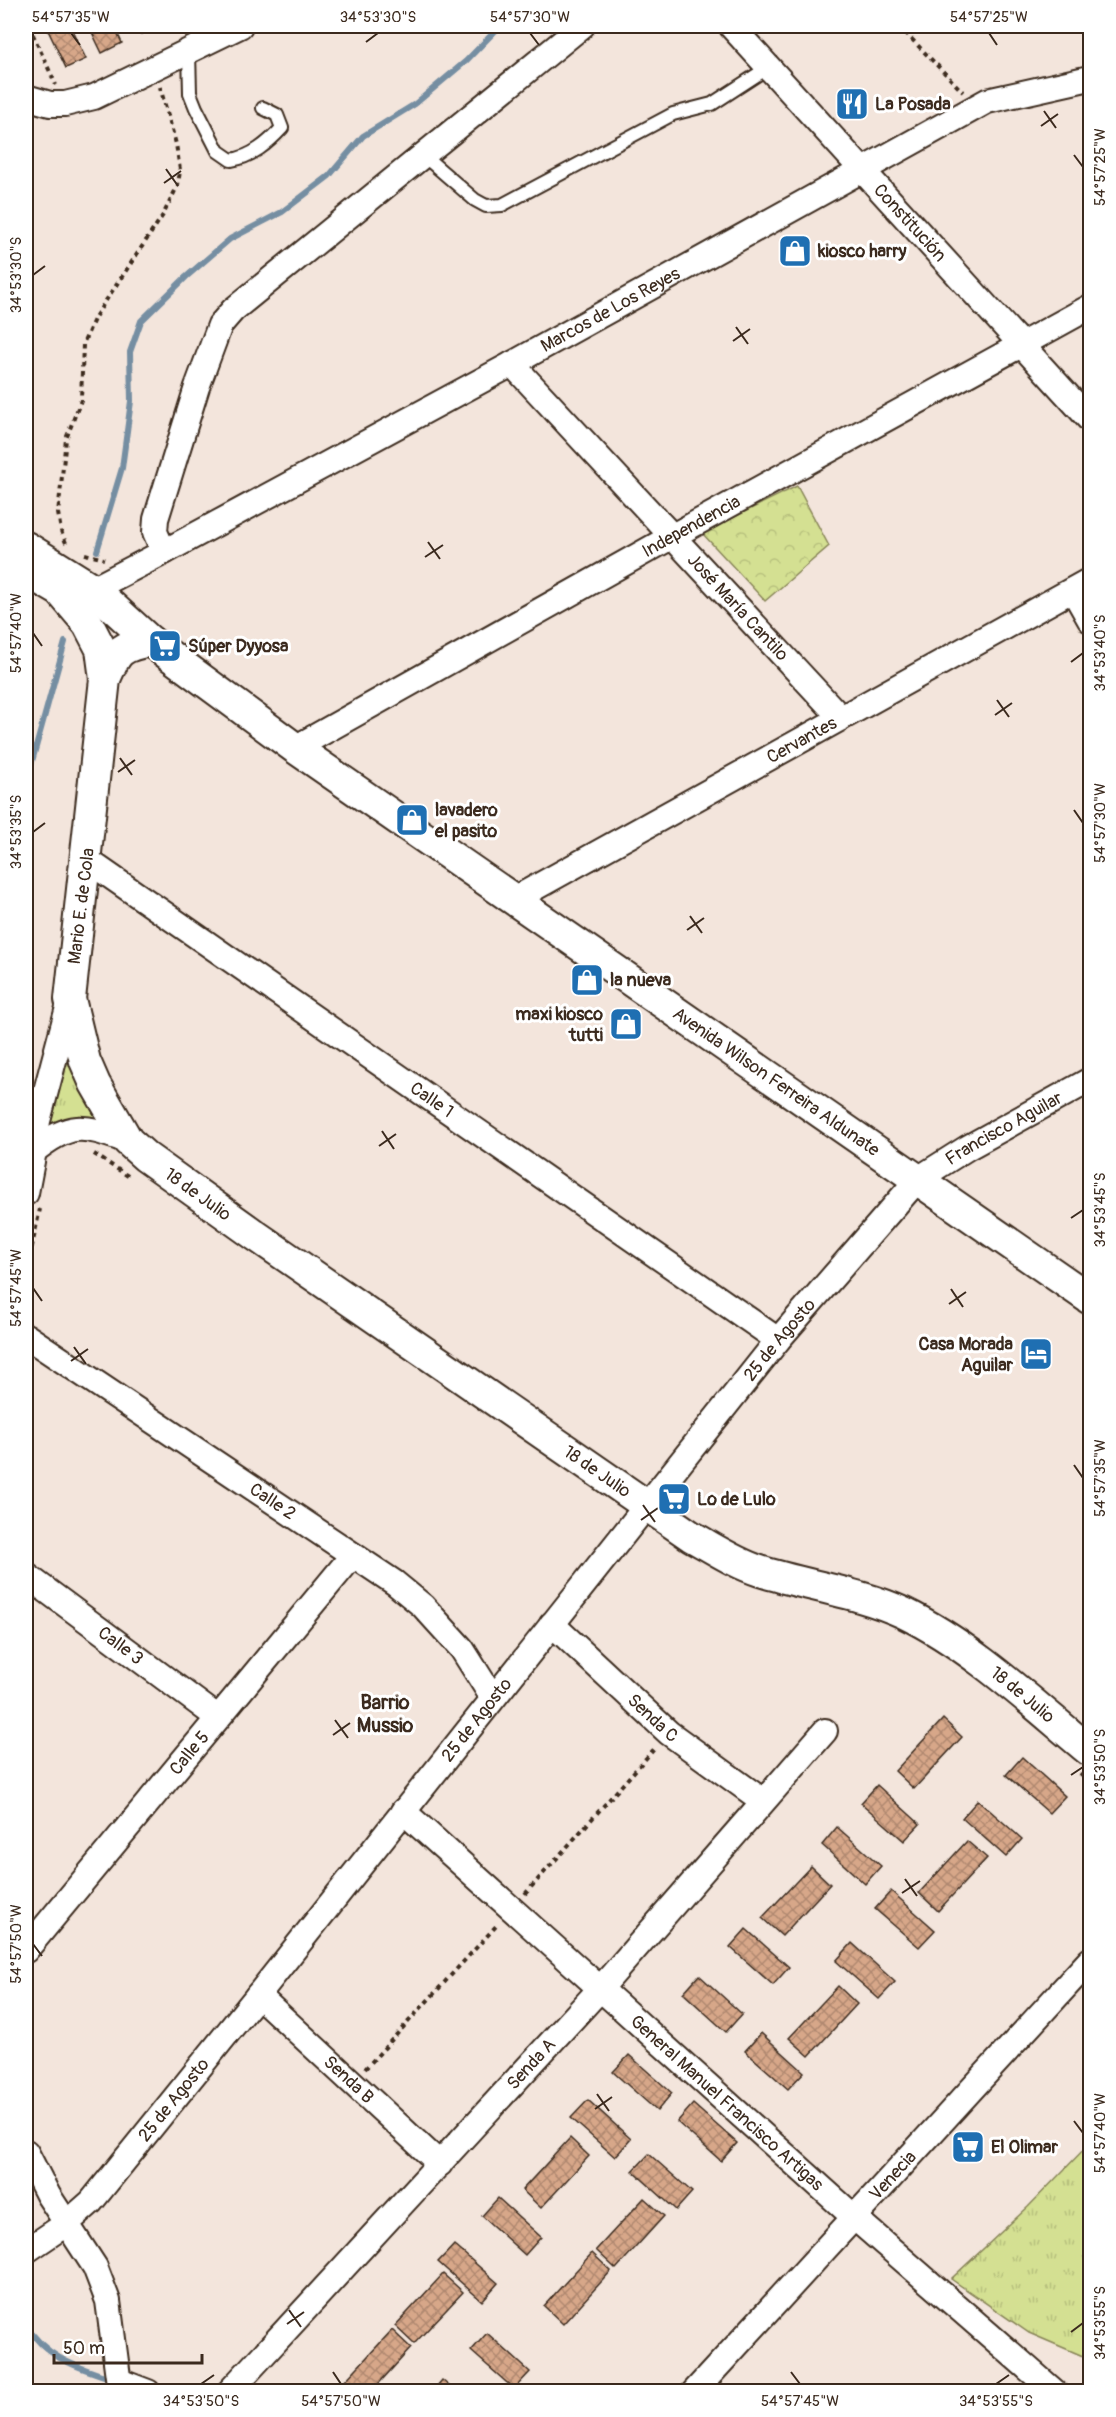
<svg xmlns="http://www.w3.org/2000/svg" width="1116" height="2417" font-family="Pangolin,sans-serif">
<defs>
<pattern id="grass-tufts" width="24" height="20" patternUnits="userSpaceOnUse" patternTransform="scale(1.5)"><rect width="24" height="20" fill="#d4e092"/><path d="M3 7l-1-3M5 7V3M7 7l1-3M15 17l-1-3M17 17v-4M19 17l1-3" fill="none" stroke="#b7c07d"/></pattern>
<pattern id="park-crowns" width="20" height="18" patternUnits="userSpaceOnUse" patternTransform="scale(1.5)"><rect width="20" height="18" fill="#d4e092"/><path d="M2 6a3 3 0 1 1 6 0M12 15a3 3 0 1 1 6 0" fill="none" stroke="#b7c07d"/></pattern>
<pattern id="building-cross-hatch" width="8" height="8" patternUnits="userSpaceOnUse" patternTransform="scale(1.5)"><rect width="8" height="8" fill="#d7a789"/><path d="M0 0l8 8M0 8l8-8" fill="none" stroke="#b0886f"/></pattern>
</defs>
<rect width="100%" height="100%" fill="#f3e5dc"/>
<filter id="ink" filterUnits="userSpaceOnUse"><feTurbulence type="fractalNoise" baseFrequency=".0167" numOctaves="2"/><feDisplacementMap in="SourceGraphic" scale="12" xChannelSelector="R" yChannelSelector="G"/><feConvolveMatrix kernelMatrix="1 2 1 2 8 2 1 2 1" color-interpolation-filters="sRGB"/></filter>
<g filter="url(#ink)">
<g fill="url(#grass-tufts)" stroke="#888558" stroke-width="1.5">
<path d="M69,1023l39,102c-23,-9 -39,-9 -62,0z"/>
<polygon points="1090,2143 1090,2359 1029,2333 951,2279 1028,2207"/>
</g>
<polygon fill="url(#park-crowns)" stroke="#888558" stroke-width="1.5" points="797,486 829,546 765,601 702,533"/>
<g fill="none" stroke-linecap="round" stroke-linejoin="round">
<g stroke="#758ea2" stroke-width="6">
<polyline points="97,551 122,468 131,401 130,352 141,321 186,277 230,239 282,212 329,176 363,136 415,104 466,61 500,26"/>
<polyline points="26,798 31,765 65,642"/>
<path d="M26,2325c22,35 50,41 87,54"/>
</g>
</g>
<g fill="url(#building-cross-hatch)" stroke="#3b2a1e" stroke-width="1.5">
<polygon points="46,26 70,26 86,59 66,68"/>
<polygon points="89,26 114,26 122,43 102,53"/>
<polygon points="137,26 159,26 141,34"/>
<polygon points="943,1719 962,1737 914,1789 895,1771"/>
<polygon points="1022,1757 1065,1796 1049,1813 1006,1775"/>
<polygon points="877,1785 920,1824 904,1841 861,1803"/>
<polygon points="978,1800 1022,1839 1006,1857 962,1818"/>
<polygon points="837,1827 881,1866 865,1884 822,1845"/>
<polygon points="967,1841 987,1858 938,1911 919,1893"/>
<polygon points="811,1866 830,1884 782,1936 762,1918"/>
<polygon points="891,1891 935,1930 919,1947 875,1909"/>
<polygon points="746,1929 789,1967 773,1985 730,1947"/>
<polygon points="852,1943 895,1982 879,1999 836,1961"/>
<polygon points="699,1975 742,2014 726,2032 683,1993"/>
<polygon points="838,1986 857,2004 809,2056 789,2038"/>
<polygon points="761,2033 804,2072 788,2089 745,2051"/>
<polygon points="629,2055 672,2093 657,2111 613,2072"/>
<polygon points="588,2100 631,2139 615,2157 571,2118"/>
<polygon points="693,2104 737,2143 721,2161 677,2122"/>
<polygon points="570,2138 589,2156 541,2208 522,2190"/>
<polygon points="649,2154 692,2192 676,2210 633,2171"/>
<polygon points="498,2198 541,2237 525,2255 482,2216"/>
<polygon points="644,2198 664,2216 616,2269 596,2250"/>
<polygon points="454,2245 498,2283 482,2301 438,2262"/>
<polygon points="592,2253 611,2271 563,2324 544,2306"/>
<polygon points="443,2274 463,2292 414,2344 395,2326"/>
<polygon points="392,2330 411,2348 371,2392 354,2392 344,2382"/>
<polygon points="487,2333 530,2372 514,2389 471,2351"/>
<polygon points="442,2380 456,2392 432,2392"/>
</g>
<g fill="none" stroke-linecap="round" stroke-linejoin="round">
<defs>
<g id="service">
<path d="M189,51l1,42 6,15 22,43 13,9c21,-3 37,-17 51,-32l-5,-13 -14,-7"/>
<polyline points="423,155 475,200 486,206 502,205 673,114 712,104 769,67"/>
</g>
<g id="minor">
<path id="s1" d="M731,26l359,394"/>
<polyline points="26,97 50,104 65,104 94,97 240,26"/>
<path id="s2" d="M512,364l329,354"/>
<polyline points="164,552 155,532 156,519 197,387 220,325 233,310 582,26"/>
<polyline points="1073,590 1090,620"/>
<path id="s3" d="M77,591l16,-2 71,-37 348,-188 475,-263 103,-23"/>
<path id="s4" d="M295,748l376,-211 419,-230"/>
<path id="s5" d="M87,860l691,480"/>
<path id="s6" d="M513,900l577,-320"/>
<path d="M34,1151c39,-31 50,-25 94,-10"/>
<polyline points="26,1193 34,1151 38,1121 70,1000"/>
<path id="s7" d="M26,1336l369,247 28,23 39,43 31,49"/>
<path id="s8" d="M26,1575l191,142"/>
<path id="s9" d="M552,1624l117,109 94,68"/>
<path id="s10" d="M403,1811l452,407 200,174"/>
<path id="s11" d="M26,1950l327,-395"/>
<path id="s12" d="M258,1995l182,169"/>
<polyline points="26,2152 48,2195 95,2267 108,2301 120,2392"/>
<path id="s13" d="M26,2251l40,-27 25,-22 167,-207 520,-655 140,-161 49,-31 123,-68"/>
<polyline points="119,2381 148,2392"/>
<path id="s14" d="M229,2392l371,-403 225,-258"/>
<path id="s15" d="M694,2392l396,-432"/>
</g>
<g id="tertiary">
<path id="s16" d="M26,547l67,42 57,52 145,107 795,551"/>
<polyline points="31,574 60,591 88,624 101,649 105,679"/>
<path id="s17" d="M150,641c-31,6 -33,10 -45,38l-35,320 15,62 10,23 33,57 18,16 109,78 436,301c22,12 44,27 69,35 47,15 99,21 144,42 68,33 129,91 186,138"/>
</g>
</defs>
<use href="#service" stroke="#3b2a1e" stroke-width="16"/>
<use href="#minor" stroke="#3b2a1e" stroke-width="28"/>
<use href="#tertiary" stroke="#3b2a1e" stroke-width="34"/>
<g stroke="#3b2a1e" stroke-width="4" stroke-dasharray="4.5 4.5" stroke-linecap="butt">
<polyline points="29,26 56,85"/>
<polyline points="899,26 963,92"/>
<polyline points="66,543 61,531 58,513 66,439 81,400 83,344 95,317 163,215 178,185 180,170 176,144 160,87"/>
<polyline points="85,554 104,559"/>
<polyline points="94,1154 128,1176"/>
<polyline points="26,1274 40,1209"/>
<polyline points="1080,1774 1090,1783"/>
<polyline points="525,1894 656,1747"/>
<polyline points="365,2069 498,1924"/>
</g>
<use href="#service" stroke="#fff" stroke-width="12"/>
<use href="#minor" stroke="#fff" stroke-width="24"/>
<use href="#tertiary" stroke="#fff" stroke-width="30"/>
</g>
</g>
<path fill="none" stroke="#3b2a1e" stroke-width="2" d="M71,33l9,12M530,33l9,12M989,33l8,12M366,42l12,-9M1044,111l12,17M1041,126l17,-12M1074,155l9,12M166,169l12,17M164,183l17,-12M33,275l12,-9M736,327l12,17M733,341l17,-12M428,542l12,17M425,557l18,-12M33,633l9,13M1071,662l12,-9M997,700l12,17M995,715l17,-12M120,758l12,17M118,772l17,-12M1074,810l9,13M33,832l12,-9M690,916l12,17M687,930l17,-12M382,1131l12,18M379,1146l17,-12M1071,1218l12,-8M33,1288l9,13M951,1289l12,18M949,1304l17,-12M74,1347l12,17M71,1361l17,-12M1074,1465l9,13M643,1505l12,17M641,1520l17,-12M335,1720l13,18M333,1735l17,-12M1071,1775l12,-8M905,1879l12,17M902,1893l18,-12M33,1944l9,12M597,2094l12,17M595,2109l17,-12M1074,2121l9,12M289,2310l12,17M287,2324l17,-12M1071,2332l12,-9M333,2372l8,12M791,2372l9,12M201,2384l13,-9M996,2384l13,-9"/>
<defs>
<symbol id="restaurant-square" viewBox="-11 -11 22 22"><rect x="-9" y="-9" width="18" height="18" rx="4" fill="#1f6fb2" stroke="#fff"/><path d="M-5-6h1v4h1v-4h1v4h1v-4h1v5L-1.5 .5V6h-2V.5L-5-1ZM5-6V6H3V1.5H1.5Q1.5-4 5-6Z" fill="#fff"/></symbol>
<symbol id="shop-square" viewBox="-11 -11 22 22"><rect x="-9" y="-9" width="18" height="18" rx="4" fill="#1f6fb2" stroke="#fff"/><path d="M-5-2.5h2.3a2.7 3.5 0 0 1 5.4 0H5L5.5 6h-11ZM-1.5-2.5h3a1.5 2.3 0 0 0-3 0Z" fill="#fff"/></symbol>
<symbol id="supermarket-square" viewBox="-11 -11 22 22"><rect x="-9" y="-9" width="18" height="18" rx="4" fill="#1f6fb2" stroke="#fff"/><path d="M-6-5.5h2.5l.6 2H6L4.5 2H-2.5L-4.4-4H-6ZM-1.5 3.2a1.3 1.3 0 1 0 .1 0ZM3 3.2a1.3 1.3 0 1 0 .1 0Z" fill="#fff"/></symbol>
<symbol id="hotel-square" viewBox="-11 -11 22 22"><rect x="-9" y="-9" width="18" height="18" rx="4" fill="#1f6fb2" stroke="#fff"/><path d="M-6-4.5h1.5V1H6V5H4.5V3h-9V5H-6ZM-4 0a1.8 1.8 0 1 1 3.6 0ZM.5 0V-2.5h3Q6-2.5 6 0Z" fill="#fff"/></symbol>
</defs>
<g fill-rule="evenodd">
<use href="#restaurant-square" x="833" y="85" width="38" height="38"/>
<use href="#shop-square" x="776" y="232" width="38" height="38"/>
<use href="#supermarket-square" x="146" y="627" width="38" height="38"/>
<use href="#shop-square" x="393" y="801" width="38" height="38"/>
<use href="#shop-square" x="568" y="961" width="38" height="38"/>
<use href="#shop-square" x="607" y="1005" width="38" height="38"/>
<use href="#hotel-square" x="1017" y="1335" width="38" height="38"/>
<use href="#supermarket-square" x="655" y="1480" width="38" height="38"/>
<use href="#supermarket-square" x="949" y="2128" width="38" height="38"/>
</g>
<g text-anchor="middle" stroke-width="6" stroke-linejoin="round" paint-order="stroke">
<g font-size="18" font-weight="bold" fill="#3b2a1e" stroke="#fff" text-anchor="start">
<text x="875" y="110">La Posada</text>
<text x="818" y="257">kiosco harry</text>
<text x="188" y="652">Súper Dyyosa</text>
<text x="435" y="816">lavadero<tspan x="435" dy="21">el pasito</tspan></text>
<text x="610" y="986">la nueva</text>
<text x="603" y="1020" text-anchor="end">maxi kiosco<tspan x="603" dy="21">tutti</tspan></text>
<text x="1013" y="1350" text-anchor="end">Casa Morada<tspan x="1013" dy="21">Aguilar</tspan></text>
<text x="697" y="1505">Lo de Lulo</text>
<text x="991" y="2153">El Olimar</text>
</g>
<g font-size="18" fill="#3b2a1e" stroke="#fff">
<text dy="6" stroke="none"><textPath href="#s1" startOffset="266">Constitución</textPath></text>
<text dy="6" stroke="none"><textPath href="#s3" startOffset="604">Marcos de Los Reyes</textPath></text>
<text dy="6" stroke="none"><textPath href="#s4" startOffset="454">Independencia</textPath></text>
<text dy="6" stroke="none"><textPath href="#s2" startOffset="332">José María Cantilo</textPath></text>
<text dy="6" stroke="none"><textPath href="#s6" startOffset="330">Cervantes</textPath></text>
<text transform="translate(81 906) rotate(-83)" y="6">Mario E. de Cola</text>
<text dy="6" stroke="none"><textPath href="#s16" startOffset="922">Avenida Wilson Ferreira Aldunate</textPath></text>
<text dy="6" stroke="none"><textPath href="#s5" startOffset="420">Calle 1</textPath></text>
<text dy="6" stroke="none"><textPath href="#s13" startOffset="1497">Francisco Aguilar</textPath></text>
<text dy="6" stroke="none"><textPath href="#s17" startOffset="628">18 de Julio</textPath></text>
<text dy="6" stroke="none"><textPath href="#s13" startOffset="1185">25 de Agosto</textPath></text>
<text dy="6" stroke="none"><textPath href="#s17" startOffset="1114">18 de Julio</textPath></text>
<text dy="6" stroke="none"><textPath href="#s7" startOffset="297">Calle 2</textPath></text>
<text dy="6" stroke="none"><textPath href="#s8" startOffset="118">Calle 3</textPath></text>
<text dy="6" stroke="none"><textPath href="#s17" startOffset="1600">18 de Julio</textPath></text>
<text dy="6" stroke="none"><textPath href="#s9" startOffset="138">Senda C</textPath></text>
<text dy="6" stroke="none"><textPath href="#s13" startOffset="699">25 de Agosto</textPath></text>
<text dy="6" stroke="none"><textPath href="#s11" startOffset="256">Calle 5</textPath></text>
<text dy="6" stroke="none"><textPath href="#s14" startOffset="446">Senda A</textPath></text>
<text dy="6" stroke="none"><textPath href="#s12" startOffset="124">Senda B</textPath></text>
<text dy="6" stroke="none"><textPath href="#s13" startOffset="213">25 de Agosto</textPath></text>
<text dy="6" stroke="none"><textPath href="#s10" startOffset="436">General Manuel Francisco Artigas</textPath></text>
<text dy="6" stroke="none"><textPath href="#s15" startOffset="294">Venecia</textPath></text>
</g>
<g font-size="20" font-weight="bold" fill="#3b2a1e" stroke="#fff">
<text x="385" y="1709">Barrio<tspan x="385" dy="23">Mussio</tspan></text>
</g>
</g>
<rect width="1116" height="2417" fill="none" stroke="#fff" stroke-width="66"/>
<path d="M54 2354v9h148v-9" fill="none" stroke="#3b2a1e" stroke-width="3"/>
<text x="63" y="2354" font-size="18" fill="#3b2a1e" stroke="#ffffff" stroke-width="4.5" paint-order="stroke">50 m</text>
<rect x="33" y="33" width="1050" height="2351" fill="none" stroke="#3b2a1e" stroke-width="2"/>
<g font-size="15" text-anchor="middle" fill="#3b2a1e">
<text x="71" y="22">54°57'35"W</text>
<text x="378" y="22">34°53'30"S</text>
<text x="530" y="22">54°57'30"W</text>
<text x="989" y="22">54°57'25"W</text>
<text transform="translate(1100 167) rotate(-90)" y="5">54°57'25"W</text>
<text transform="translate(16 275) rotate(-90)" y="5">34°53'30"S</text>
<text transform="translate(16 633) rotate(-90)" y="5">54°57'40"W</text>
<text transform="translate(1100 653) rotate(-90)" y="5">34°53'40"S</text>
<text transform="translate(1100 823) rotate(-90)" y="5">54°57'30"W</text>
<text transform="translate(16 832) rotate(-90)" y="5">34°53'35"S</text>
<text transform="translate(1100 1210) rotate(-90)" y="5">34°53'45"S</text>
<text transform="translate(16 1288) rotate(-90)" y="5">54°57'45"W</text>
<text transform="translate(1100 1478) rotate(-90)" y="5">54°57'35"W</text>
<text transform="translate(1100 1767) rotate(-90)" y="5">34°53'50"S</text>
<text transform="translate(16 1944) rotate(-90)" y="5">54°57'50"W</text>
<text transform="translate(1100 2133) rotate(-90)" y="5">54°57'40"W</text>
<text transform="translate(1100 2323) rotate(-90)" y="5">34°53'55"S</text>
<text x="201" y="2406">34°53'50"S</text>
<text x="341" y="2406">54°57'50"W</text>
<text x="800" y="2406">54°57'45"W</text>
<text x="996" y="2406">34°53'55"S</text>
</g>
</svg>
